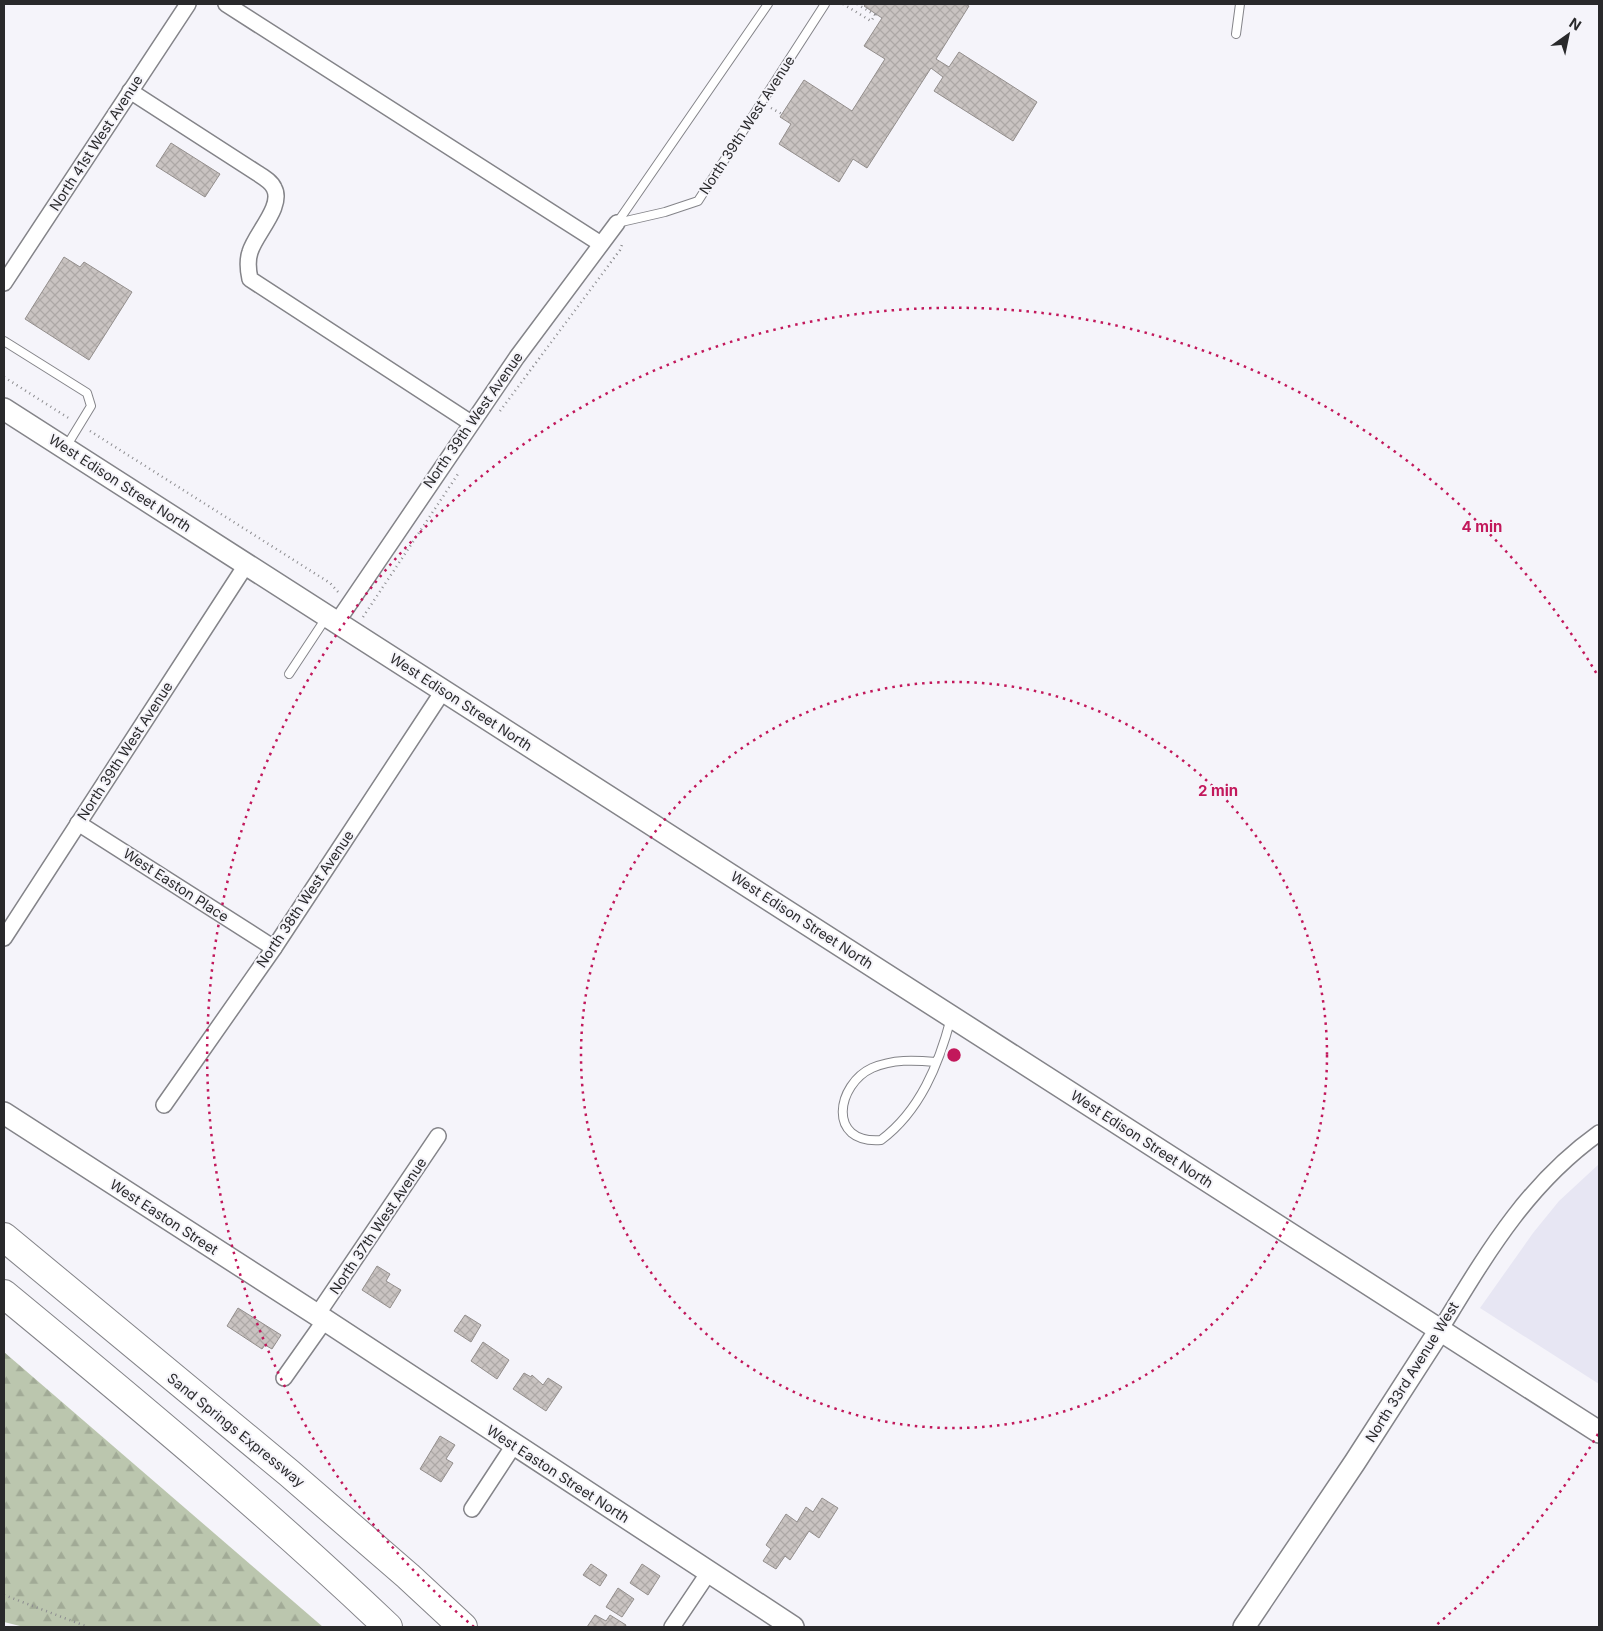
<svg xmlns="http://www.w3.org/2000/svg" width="1603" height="1631" font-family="Inter,sans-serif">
<defs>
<pattern id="forest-firs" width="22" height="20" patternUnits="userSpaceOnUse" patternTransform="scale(1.25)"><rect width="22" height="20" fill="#bbc6ae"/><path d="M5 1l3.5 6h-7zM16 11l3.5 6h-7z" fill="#a1aa96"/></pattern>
<pattern id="building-cross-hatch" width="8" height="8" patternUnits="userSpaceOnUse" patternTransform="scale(1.25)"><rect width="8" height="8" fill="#c9c3c1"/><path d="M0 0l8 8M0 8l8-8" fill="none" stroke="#ada8a6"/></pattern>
</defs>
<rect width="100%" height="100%" fill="#f5f4fa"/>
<polygon fill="#e7e6f3" points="1599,1164 1599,1384 1480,1308 1533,1233 1559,1201"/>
<polygon fill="url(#forest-firs)" points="4,1352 323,1627 24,1627 4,1622"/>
<g fill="url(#building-cross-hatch)" stroke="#938e8c">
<polygon points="866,4 965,4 969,6 936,59 949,67 959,52 1037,102 1013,141 934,91 943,77 931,68 867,168 853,159 839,182 779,144 791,124 780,117 804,80 852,111 885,59 864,46 882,18 864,6"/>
<polygon points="171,143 220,174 205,197 156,166"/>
<polygon points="64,257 80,267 84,262 132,292 89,360 25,319"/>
<polygon points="377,1266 390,1274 386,1281 401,1290 390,1308 362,1290"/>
<polygon points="238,1308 281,1335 272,1349 265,1345 262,1349 227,1326"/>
<polygon points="465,1315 481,1325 471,1342 454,1331"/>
<polygon points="483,1342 509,1360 497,1379 471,1361"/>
<polygon points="524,1373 531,1377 532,1375 543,1385 548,1378 562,1387 546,1411 513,1389"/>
<polygon points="440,1436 455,1445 446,1459 453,1463 441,1482 420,1469"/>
<polygon points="822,1498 838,1508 819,1538 809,1531 790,1560 785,1556 776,1569 763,1561 771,1549 766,1545 786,1514 797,1522 806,1507 813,1512"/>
<polygon points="591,1564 607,1575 600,1586 583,1575"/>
<polygon points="642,1564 660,1576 648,1595 630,1583"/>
<polygon points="618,1588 634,1599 622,1617 606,1607"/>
<polygon points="595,1615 606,1621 610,1615 626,1625 625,1627 587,1627"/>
</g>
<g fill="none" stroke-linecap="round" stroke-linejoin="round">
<defs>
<g id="lane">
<polyline points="1236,34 1240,4"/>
<polyline points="617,223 665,212 698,201 825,4"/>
<polyline points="617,223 768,4"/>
<polyline points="4,341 87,393 91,406 66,447"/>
<polyline points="289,674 326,618"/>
<path d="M936,1062c-22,-2 -43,-3 -64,6 -35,16 -46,76 9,72 39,-29 58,-76 70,-122"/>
</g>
<g id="street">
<polyline points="226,4 601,244"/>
<path d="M130,91l127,82c6,4 14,8 17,15 10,18 -19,46 -24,64 -3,9 -2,18 0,27l221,144"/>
<polyline points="4,283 188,4"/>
<polyline points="337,622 517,357 617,223"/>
<polyline points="78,823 274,948"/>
<polyline points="4,938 246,565"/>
<polyline points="164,1105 274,948 443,691"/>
<polyline points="317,1315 438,1136"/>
<path d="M1440,1330c46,-75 86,-145 159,-197"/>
<polyline points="284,1378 325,1320"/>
<polyline points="472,1509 514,1445"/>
<polyline points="672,1627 709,1572"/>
</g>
<g id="secondary">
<polyline points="4,409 1599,1432"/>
<polyline points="4,1113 325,1320 793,1627"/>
<polyline points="1244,1627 1355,1462 1440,1330"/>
</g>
<g id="highway">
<polyline points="4,1237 289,1473 408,1576 463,1627"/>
<path d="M4,1294c131,108 261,216 384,333"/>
</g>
</defs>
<use href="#lane" stroke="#848489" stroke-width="10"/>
<use href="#street" stroke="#848489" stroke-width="18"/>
<use href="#secondary" stroke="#848489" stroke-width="24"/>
<use href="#highway" stroke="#848489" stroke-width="30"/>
<g stroke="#8c8c8f" stroke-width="2.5" stroke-dasharray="1 4" stroke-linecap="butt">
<polyline points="843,4 871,21 876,14"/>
<polyline points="857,4 875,15"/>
<polyline points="771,108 782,114"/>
<polyline points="4,377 70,419"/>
<polyline points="500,411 620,250 623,242"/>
<polyline points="90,431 330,583 340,594"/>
<polyline points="363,617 458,474"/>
<polyline points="4,1595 88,1627"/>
</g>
<use href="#lane" stroke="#fff" stroke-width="8"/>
<use href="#street" stroke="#fff" stroke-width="15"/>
<use href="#secondary" stroke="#fff" stroke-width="21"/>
<use href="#highway" stroke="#fff" stroke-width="28"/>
</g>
<g fill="none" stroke="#c2185b" stroke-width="2.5" stroke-dasharray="2.5 5">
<circle cx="954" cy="1055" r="373"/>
<path d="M1598 1434A747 747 0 0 1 1434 1627M474 1627A747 747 0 1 1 1598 676"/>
</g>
<g text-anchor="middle" stroke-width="4" stroke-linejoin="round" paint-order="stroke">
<g font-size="14" fill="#29292b" stroke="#f5f4fa">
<text transform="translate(747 125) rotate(-57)" y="5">North 39th West Avenue</text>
<text transform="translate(96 143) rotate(-57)" y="5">North 41st West Avenue</text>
<text transform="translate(473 420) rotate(-55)" y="5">North 39th West Avenue</text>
<text transform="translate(120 483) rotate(33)" y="5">West Edison Street North</text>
<text transform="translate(461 702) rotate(33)" y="5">West Edison Street North</text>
<text transform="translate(125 751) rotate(-57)" y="5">North 39th West Avenue</text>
<text transform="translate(176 885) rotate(33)" y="5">West Easton Place</text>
<text transform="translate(305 899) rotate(-56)" y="5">North 38th West Avenue</text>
<text transform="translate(802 920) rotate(33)" y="5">West Edison Street North</text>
<text transform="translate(1142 1139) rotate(33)" y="5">West Edison Street North</text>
<text transform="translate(164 1217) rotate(33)" y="5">West Easton Street</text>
<text transform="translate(378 1226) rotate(-56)" y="5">North 37th West Avenue</text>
<text transform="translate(1412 1372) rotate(-58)" y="5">North 33rd Avenue West</text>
<text transform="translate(236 1430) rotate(39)" y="5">Sand Springs Expressway</text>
<text transform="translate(558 1474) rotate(33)" y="5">West Easton Street North</text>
</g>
</g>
<circle cx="954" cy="1055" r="8" fill="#c2185b" stroke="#f5f4fa" stroke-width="2.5"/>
<g font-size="15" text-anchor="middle" font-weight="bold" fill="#c2185b" stroke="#f5f4fa" stroke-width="4" stroke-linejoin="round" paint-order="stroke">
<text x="1482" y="532">4 min</text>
<text x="1218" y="796">2 min</text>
</g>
<rect width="1603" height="1631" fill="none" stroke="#29292b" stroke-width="10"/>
<g transform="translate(1568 35) rotate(33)" stroke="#f5f4fa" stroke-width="4" paint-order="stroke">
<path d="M0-4L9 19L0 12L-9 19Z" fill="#29292b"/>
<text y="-8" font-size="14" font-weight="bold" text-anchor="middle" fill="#29292b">N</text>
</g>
</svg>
